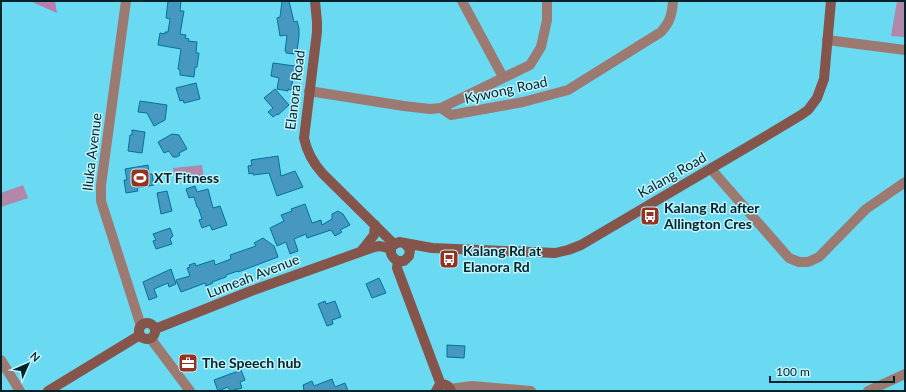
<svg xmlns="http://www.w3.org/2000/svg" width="906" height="392" font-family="Lato,sans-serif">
<rect width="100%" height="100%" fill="#69daf1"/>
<g fill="#b187aa">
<polygon points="897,1 905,1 905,37 891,36"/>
<polygon points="202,165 204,178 175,181 173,168"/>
<polygon points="23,185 28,198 1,207 1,193"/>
</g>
<polygon fill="#b87cae" points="30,1 55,1 57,13"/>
<g fill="#4698c1" stroke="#00739d">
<polygon points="168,1 181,1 180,11 184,11 180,34 186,35 185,38 189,39 188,41 197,42 196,53 199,53 197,67 195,67 194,77 180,75 180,70 178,69 181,49 158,45 160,33 165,34 165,32 168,32 170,19 166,18"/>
<polygon points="282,1 289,1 294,22 297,21 299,28 299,36 297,51 295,50 294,54 286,53 286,51 285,51 287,35 280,36 277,18 280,17"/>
<polygon points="273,63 295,66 291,90 288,89 288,91 277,89 279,78 271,76"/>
<polygon points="196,83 200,99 184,103 183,100 180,101 176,88"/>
<polygon points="275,89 289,105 278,115 277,114 273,117 268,112 273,108 264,98"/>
<polygon points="140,101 167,105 165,120 154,126 147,113 138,112"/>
<polygon points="132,130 145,132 142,153 128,151 130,135 132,135"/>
<polygon points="172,134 179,135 187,149 179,153 180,155 177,157 173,157 169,151 164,153 158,142"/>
<polygon points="278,156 281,176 295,171 303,187 277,196 269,173 253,175 253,173 249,174 248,166 252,165 251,160"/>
<polygon points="148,165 149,174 152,174 154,185 137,188 138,191 126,193 124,180 127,180 125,169"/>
<polygon points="195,186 197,192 208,189 213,208 220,206 227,225 212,230 210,225 202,228 199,220 202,219 198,207 197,207 194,197 189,198 186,189"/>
<polygon points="167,191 172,211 161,214 157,193"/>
<polygon points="305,204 312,223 321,220 322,225 332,219 332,214 338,211 343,214 350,225 340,230 342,232 335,236 331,230 307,238 306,234 294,239 298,251 290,254 286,242 277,246 270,228 284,221 281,215 292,211 291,209"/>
<polygon points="170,228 173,236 170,239 172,244 156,249 153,241 156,240 153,234"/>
<polygon points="263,238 274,246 278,257 238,272 238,271 226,275 226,277 212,282 213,283 206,286 205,283 181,292 176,280 190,276 187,268 190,267 189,265 195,263 196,266 214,260 215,265 231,259 230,255 256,246 254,243"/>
<polygon points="171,269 176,284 169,287 168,283 154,289 157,297 149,300 143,282"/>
<polygon points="379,278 386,293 372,298 366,284"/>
<polygon points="325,301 326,304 335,301 341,317 332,320 333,324 327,326 318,304"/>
<polygon points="447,345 465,346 464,358 447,357"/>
<polygon points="241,370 245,380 240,382 242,388 230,391 228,387 218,391 214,380"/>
<polygon points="332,379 335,387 345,383 348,391 302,391 304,390 303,385 312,381 314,386"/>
</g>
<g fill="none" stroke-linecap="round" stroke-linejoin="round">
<g stroke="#9c7a72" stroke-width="10">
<polyline points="126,1 101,185 101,201 141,326"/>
<polyline points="462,1 503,77"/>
<polyline points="827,40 905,50"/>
<path d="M309,91l95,15 26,3 11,-1 10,7 72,-13 45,-12 93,-58c9,-10 11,-17 12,-31"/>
<polyline points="441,108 530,65 541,47 547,20 547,1"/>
<polyline points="711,169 789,258 799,262 808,262 819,257 866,209 905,182"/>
<polyline points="151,339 190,391"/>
<polyline points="1,360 20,391"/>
<polyline points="450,389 472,386 531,391"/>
<polyline points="868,391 905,374"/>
</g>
<g stroke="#85544a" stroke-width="10">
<path d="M315,1l2,21v10l-13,106c3,15 9,25 19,36l71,70"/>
<path d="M405,243l5,7 -1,6 -5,5h-6c-6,-3 -9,-8 -6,-15l7,-4 33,6 123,5 13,-3 13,-5 185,-109 35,-21 7,-5 9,-12 7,-19 7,-78"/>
<polyline points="362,250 374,235 375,225"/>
<polyline points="398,261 397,268 441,385"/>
<circle cx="147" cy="331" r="8"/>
<polyline points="155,329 251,291 374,247 380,246 391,249"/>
<polyline points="48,391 140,335"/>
<path d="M436,391l3,-5c5,-3 10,-1 12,5"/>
</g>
</g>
<defs>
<symbol id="stadium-square" viewBox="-11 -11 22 22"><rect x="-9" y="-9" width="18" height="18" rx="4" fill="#9a311e" stroke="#c0f3fe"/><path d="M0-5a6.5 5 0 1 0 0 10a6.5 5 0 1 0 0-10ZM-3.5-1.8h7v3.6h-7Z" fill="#fff"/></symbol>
<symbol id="bus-square" viewBox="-11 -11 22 22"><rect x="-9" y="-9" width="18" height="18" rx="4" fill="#9a311e" stroke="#c0f3fe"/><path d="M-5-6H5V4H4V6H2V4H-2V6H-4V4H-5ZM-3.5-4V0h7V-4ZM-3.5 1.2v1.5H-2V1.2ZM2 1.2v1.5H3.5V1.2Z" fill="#fff"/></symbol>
<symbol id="office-square" viewBox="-11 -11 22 22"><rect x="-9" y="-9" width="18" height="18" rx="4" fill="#9a311e" stroke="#c0f3fe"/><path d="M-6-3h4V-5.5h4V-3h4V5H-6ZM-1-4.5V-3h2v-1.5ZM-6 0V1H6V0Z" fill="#fff"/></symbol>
</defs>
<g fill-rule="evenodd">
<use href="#stadium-square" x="129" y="167" width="22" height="22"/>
<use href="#bus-square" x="639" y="205" width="22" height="22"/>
<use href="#bus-square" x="438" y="248" width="22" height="22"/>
<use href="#office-square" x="177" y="352" width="22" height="22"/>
</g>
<g text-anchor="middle" stroke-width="3" stroke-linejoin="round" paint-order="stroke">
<g font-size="14" fill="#002229" stroke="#c0f3fe">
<text transform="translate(295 90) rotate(-83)" y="5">Elanora Road</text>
<text transform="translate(506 90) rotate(-12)" y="5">Kywong Road</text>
<text transform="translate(92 152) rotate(-83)" y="5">Iluka Avenue</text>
<text transform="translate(672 175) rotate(-30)" y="5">Kalang Road</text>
<text transform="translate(253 276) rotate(-21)" y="5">Lumeah Avenue</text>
</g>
<g font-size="14" font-weight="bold" fill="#002229" stroke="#c0f3fe" text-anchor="start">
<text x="154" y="183">XT Fitness</text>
<text x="664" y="213">Kalang Rd after<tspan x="664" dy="16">Allington Cres</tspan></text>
<text x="463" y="256">Kalang Rd at<tspan x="463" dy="16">Elanora Rd</tspan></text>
<text x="202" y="368">The Speech hub</text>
</g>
</g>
<rect width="906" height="392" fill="none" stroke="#002229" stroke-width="4"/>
<g transform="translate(28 364) rotate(45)" stroke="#c0f3fe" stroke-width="3" paint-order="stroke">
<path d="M0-3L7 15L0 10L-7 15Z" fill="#002229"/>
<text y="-6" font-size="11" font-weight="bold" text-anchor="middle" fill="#002229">N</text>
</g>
<path d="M770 376v6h124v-6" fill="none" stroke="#002229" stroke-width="2"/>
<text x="776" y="376" font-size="12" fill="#002229" stroke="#c0f3fe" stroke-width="3" paint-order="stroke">100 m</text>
</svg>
